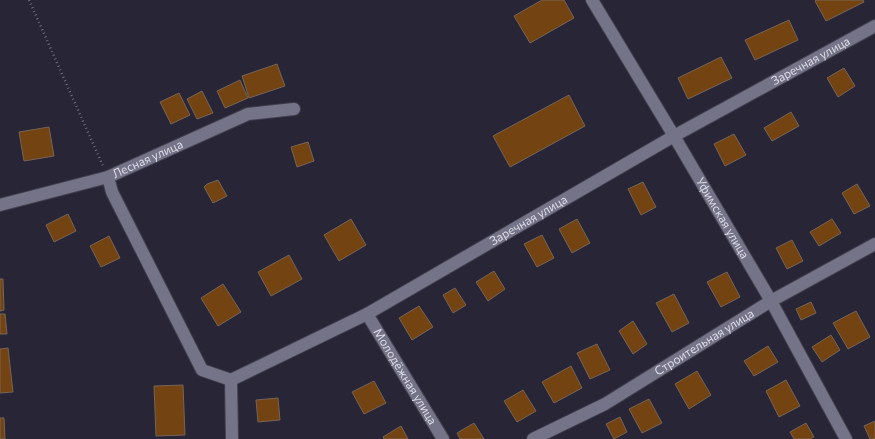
<svg xmlns="http://www.w3.org/2000/svg" width="875" height="439" font-family="Commissioner,sans-serif">
<rect width="100%" height="100%" fill="#282537"/>
<g fill="#734412" stroke="#766456">
<polygon points="542,0 564,0 574,18 530,43 514,16"/>
<polygon points="816,0 863,0 864,2 826,21 815,1"/>
<polygon points="789,20 798,40 755,60 745,40"/>
<polygon points="721,57 732,78 688,99 678,78"/>
<polygon points="277,64 285,86 249,98 242,76"/>
<polygon points="844,68 855,86 838,97 827,78"/>
<polygon points="240,80 248,98 225,108 217,91"/>
<polygon points="202,91 213,113 197,119 187,99"/>
<polygon points="179,93 190,115 171,124 160,102"/>
<polygon points="569,95 585,126 510,167 493,136"/>
<polygon points="791,112 799,126 772,141 764,128"/>
<polygon points="49,127 54,156 24,161 19,132"/>
<polygon points="734,134 746,155 725,166 714,144"/>
<polygon points="308,142 314,161 297,167 291,147"/>
<polygon points="218,180 227,196 213,203 204,187 207,184"/>
<polygon points="643,182 656,207 641,215 628,189"/>
<polygon points="857,184 870,206 854,214 842,193"/>
<polygon points="68,214 76,231 54,242 46,225"/>
<polygon points="351,219 366,245 339,261 324,235"/>
<polygon points="577,219 590,243 572,253 559,229"/>
<polygon points="832,219 841,233 819,246 810,232"/>
<polygon points="542,235 554,258 537,267 524,244"/>
<polygon points="109,236 120,258 101,267 90,246"/>
<polygon points="792,240 803,261 787,269 776,248"/>
<polygon points="289,255 302,279 271,296 258,272"/>
<polygon points="494,271 505,289 488,301 476,282"/>
<polygon points="727,272 740,297 721,307 707,282"/>
<polygon points="0,279 3,279 4,310 0,311"/>
<polygon points="223,284 241,312 218,326 201,298"/>
<polygon points="455,288 466,305 453,313 443,295"/>
<polygon points="674,294 689,323 672,332 656,303"/>
<polygon points="811,302 816,313 801,320 796,309"/>
<polygon points="419,306 433,327 412,340 399,318"/>
<polygon points="856,311 870,337 848,349 833,323"/>
<polygon points="0,314 5,314 7,334 0,334"/>
<polygon points="633,321 647,344 633,354 619,331"/>
<polygon points="831,335 840,350 822,362 812,347"/>
<polygon points="597,344 610,370 590,379 577,353"/>
<polygon points="768,346 778,362 754,376 744,361"/>
<polygon points="8,348 13,392 0,393 0,349"/>
<polygon points="571,366 582,388 554,403 542,382"/>
<polygon points="697,371 711,395 689,409 675,384"/>
<polygon points="786,380 800,406 779,417 766,391"/>
<polygon points="374,381 386,403 364,414 352,392"/>
<polygon points="183,385 185,435 156,436 154,386"/>
<polygon points="523,390 536,411 517,422 504,401"/>
<polygon points="278,398 280,420 258,422 256,400"/>
<polygon points="649,399 662,423 642,433 629,409"/>
<polygon points="620,417 627,432 614,439 606,424"/>
<polygon points="0,418 4,418 5,439 0,439"/>
<polygon points="875,421 875,439 870,439 864,426"/>
<polygon points="474,423 484,439 460,439 457,433"/>
<polygon points="806,423 814,437 810,439 794,439 790,432"/>
<polygon points="401,426 408,439 384,439 383,437"/>
</g>
<g fill="none" stroke-linecap="round" stroke-linejoin="round">
<defs>
<g id="minor">
<path id="s1" d="M592,0l82,136 97,165 75,138"/>
<polyline points="108,177 112,192 202,370 231,380"/>
<path id="s2" d="M0,205l108,-28 140,-63 46,-5"/>
<path id="s3" d="M367,314l76,125"/>
<path id="s4" d="M232,439l-1,-59 136,-66 307,-178 201,-110"/>
<path id="s5" d="M533,439l72,-35 166,-103 104,-57"/>
</g>
</defs>
<use href="#minor" stroke="#423f4e" stroke-width="14"/>
<polyline stroke="#6c6a7a" stroke-width="2.5" stroke-dasharray="1 3" stroke-linecap="butt" points="29,0 103,166"/>
<use href="#minor" stroke="#757387" stroke-width="12"/>
</g>
<g text-anchor="middle" stroke-width="3" stroke-linejoin="round" paint-order="stroke">
<g font-size="12" fill="#dddce8" stroke="#282537">
<text dy="4" stroke="none"><textPath href="#s4" startOffset="721">Заречная улица</textPath></text>
<text dy="4" stroke="none"><textPath href="#s2" startOffset="155">Лесная улица</textPath></text>
<text dy="4" stroke="none"><textPath href="#s1" startOffset="254">Уфимская улица</textPath></text>
<text dy="4" stroke="none"><textPath href="#s4" startOffset="397">Заречная улица</textPath></text>
<text dy="4" stroke="none"><textPath href="#s5" startOffset="197">Строительная улица</textPath></text>
<text dy="4" stroke="none"><textPath href="#s3" startOffset="73">Молодёжная улица</textPath></text>
</g>
</g>
</svg>
